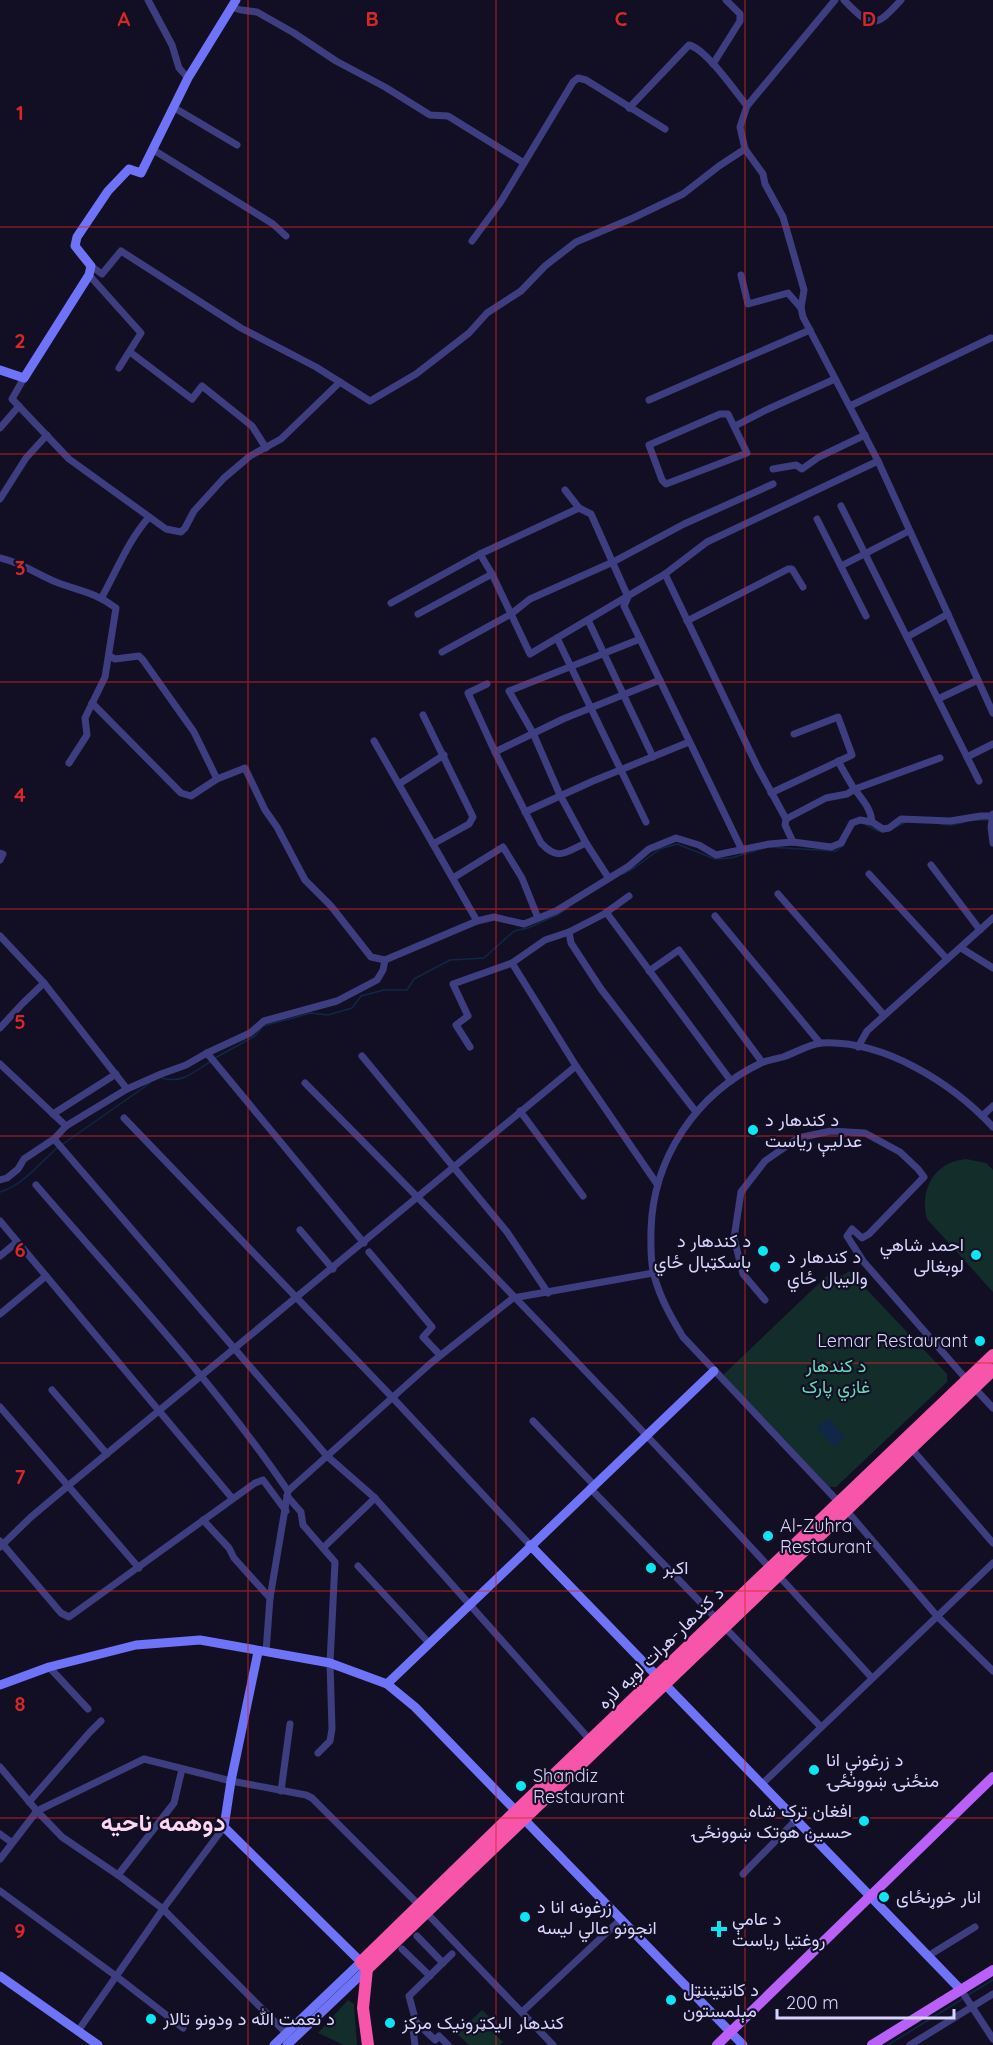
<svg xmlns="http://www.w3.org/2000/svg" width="993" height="2045" font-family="Quicksand,Vazirmatn,sans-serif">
<rect width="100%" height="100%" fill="#120f24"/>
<g fill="#132d2b">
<path d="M966,1159l20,4 7,7v122l-66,-73c-8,-29 7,-57 39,-60z"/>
<path d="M849,1271l98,103v8l-111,105h-7l-106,-112 107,-102c8,5 12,4 19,-2z"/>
<polygon points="348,2000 354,2004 357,2045 344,2045 318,2033"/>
<polygon points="482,2010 493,2020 486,2026 503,2042 500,2045 469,2045 457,2034"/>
</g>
<polygon fill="#102747" points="828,1418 845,1437 834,1447 817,1428"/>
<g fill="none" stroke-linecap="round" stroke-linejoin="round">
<g stroke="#102747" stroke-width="1.5">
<polyline points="973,820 989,820"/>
<path d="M865,824c23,14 20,7 41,-2"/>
<polyline points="940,824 952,825 965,822"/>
<polyline points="623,874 634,868 660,849 677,844 715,859 731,858 768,847 836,851 844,845 846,840"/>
<polyline points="215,1058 255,1036 263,1026 311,1013 328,1015 352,1008 361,996 384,990 407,990 414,979 450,960 484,958 514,931 528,928 557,915 568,908"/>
<path d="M162,1078c20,6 32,-6 49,-17"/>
<polyline points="63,1144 150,1083"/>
<path d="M0,1192c22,-6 40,-29 57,-44"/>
<polyline points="968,1995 993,1980"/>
<polyline points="888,2045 964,1998"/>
</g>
<g stroke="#3d3d80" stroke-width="7">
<polyline points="148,0 172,45 179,68 188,78"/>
<polyline points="835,0 747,106 740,127 745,149 763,174 765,184 783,217 804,290 801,308 803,317 878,461 993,713"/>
<path d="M844,0c27,28 31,29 57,0"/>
<polyline points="231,7 241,10 257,12 294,33 336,61 385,87 430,115 448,116 524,163"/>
<polyline points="713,64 740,21 740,14 726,0"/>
<polyline points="173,107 237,145"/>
<path d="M629,108l60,-63c17,4 46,46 58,61"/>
<polyline points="152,149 273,224 286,236"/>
<polyline points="472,241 500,203 573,82 578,78 586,80 665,129"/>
<polyline points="91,266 102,274 121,251 241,328 316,367 370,401 416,374 469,333 487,313 521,291 545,266 576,242 633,218 683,194 719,166 745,149"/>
<polyline points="89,275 141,333 119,368"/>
<polyline points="741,275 748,304 788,293 801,308"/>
<polyline points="130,352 192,399 202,386 252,426 266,448"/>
<polyline points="24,378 12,399 69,459 166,529 181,532 185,528 194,511 224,478 250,456 281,439 340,382"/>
<polyline points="649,400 810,330"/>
<polyline points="850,406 991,338"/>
<polygon points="720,414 728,414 747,453 666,484 662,480 649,445"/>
<polyline points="735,426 766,410 835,379"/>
<polyline points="0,428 19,406"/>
<polyline points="773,469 796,465 802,469 819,457 865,435"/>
<polyline points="565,490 579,508 591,514 628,597 624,606 742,850"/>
<polyline points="0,499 26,458 47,435"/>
<polyline points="841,506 979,781"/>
<polyline points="817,519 866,616"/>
<polyline points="480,554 492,574 530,654 665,574 707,542 878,461"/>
<path d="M0,558c20,4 37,16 56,24 23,9 39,10 60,26l-11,69 -20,41 2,17 -18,28"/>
<polyline points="841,566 909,531"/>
<polyline points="665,574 758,768 786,819 785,825 793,842"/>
<path d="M102,597c15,-27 26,-56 47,-80"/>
<polyline points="391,603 480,554 579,508"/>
<polyline points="418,614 492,574"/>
<polyline points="588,620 653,757"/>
<polyline points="687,621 788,569 792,569 803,587"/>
<polyline points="907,637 948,614"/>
<polyline points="557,638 646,822"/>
<polyline points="442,652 511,614 530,599 613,562 684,524 773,484"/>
<polyline points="109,656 115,659 139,656 143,660 194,732 217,779 245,768 265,810 277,827 305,880 331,906 371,957 385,960 477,921 494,917 524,924 556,911 629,866 649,849 676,838 699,845 716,855 769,844 793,842 831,847 841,843 852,823 860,820 872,822 883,829 889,828 901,819 950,821 981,816 992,816"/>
<path d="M487,684l-19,9 27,59 46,91c18,19 24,9 45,0"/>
<polyline points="938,699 978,680"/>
<polyline points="92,703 181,793 191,796 217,779"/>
<polyline points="423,715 473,817 469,824 433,844"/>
<polyline points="374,741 477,921"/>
<polyline points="495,752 563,719 660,680"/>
<polyline points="967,757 993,744"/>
<path d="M838,761c5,9 10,18 15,26 8,11 18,21 19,35"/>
<polyline points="399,784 444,755"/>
<polyline points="771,793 852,755 838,717 794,734"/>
<polyline points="525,812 593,781 689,742"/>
<polyline points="993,814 991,827 993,843"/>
<polyline points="786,819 826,798 847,794 855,789 940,758"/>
<polyline points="0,853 3,854 0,860"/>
<polyline points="931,865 980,930"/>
<polyline points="869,874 947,959"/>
<polyline points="608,877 586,843 560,795 533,733 509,691 640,639"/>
<polyline points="453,878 503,847 522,878 538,918"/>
<polyline points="778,894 884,1015"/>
<polyline points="606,912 731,1081"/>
<polyline points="715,916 820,1043"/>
<polyline points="569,932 571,943 601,989 696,1112"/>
<polyline points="0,936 44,983 127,1089"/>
<polyline points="961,948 993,968"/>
<polyline points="512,963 576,1066 657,1184"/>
<polyline points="649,971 679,950 762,1062"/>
<polyline points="0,1028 23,1003 44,983"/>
<polyline points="470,1047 456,1025 468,1016 453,984 512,963 545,940 569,932 604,914 629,896"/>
<polyline points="858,1047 867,1031 993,918"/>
<polyline points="207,1053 364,1243"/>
<polyline points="362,1056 507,1232 548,1293"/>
<polyline points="0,1064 66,1126"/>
<path d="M305,1083c158,159 313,320 465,485"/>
<polyline points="520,1111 583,1196"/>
<polyline points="53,1114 116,1074"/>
<polyline points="982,1116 993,1106"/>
<polyline points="124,1118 392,1397 530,1545"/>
<path d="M993,1127c-41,-44 -109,-87 -171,-84 -13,1 -27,10 -39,14 -7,2 -15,3 -22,6 -65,31 -108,95 -110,167 0,14 -1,31 3,45 6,23 17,42 29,62l164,174 90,105 56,55"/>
<polyline points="54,1139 327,1456 375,1498 591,1741"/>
<polyline points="0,1180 7,1178 18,1169 24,1159 54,1139 66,1126 127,1089 161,1074 186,1065 207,1053 250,1033 264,1021 337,1001 377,980 383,970 385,960"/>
<path d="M36,1185c86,100 178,197 252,306"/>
<polyline points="0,1221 232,1498"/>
<polyline points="300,1230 333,1269"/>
<polyline points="369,1252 432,1327 423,1337 440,1355"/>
<polyline points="0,1256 17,1242"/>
<polyline points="765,1300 743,1274 734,1238 741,1192 765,1161 798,1138 831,1131 865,1133 900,1152 918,1169 924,1177 869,1234 862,1238 852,1229 847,1236 863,1261 967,1380 993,1408"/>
<polyline points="0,1314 46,1276"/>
<polyline points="52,1390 107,1454"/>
<polyline points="0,1407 139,1568"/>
<polyline points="533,1421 594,1485"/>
<polyline points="910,1447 993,1543"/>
<polyline points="590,1488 821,1727"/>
<polyline points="287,1496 301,1512 303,1525 335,1562 330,1663 332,1729 330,1741 318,1753"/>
<polyline points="203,1520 229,1548 234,1558 270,1598"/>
<polyline points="0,1541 61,1613 69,1617 255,1483 263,1480 286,1511"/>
<polyline points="0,1547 31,1517 69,1485 576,1066"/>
<polyline points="323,1548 375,1498"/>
<polyline points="358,1566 429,1643"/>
<polyline points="778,1575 872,1678"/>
<polyline points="266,1652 270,1598 288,1491 431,1363 513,1298 653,1273"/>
<polyline points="49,1667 88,1709"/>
<polyline points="0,1767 37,1811 62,1837 118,1875 163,1909 289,2036"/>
<polyline points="762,1784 993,1563"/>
<polyline points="281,1791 290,1724"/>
<polyline points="29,1802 90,1732 101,1721"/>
<polyline points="0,1834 11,1842"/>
<polyline points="0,1859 37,1811 144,1759 231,1781 306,1795 312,1798 419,1905 553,2045"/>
<polyline points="743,1874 796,1820"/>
<polyline points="118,1875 174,1803 182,1769"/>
<polyline points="0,1891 116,1976 183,2028"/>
<polyline points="417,1936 443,1963"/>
<polyline points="402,1949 430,1976"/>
<polyline points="928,1956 975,1927"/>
<polyline points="961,1990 993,2039"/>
<polyline points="522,2012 620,1920"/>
<polyline points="412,2021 415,2045"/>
<polyline points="78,2031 163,1909 224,1827"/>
<polyline points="448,2045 439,2036 435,2040 416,2022 409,1996 452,1954"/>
<polyline points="910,2045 993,1994"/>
</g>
<g stroke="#6f73f8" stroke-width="9">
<polyline points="0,370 24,378 89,275 91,266 75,246 77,237 108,191 129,169 141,173 188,78 236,0"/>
<polyline points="530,1545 961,1990"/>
<polyline points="258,1652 231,1781 224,1827 361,1962 274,2045"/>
<polyline points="387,1684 714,1371"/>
<polyline points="0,1685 49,1667 136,1645 200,1640 330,1663 387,1684 415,1707 743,2045"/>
<polyline points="0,1976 98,2045"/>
<polyline points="287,2045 367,1969"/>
</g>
<g stroke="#b860f8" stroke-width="10">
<polyline points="717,2045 993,1777"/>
<polyline points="872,2045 993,1970"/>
</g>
<g stroke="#f755aa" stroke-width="12">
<polyline points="367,1969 361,1962 516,1811 993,1355"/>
<polyline points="368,2045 363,2008 367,1969 993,1370"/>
</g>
</g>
<path fill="none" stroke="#d62828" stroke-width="1.5" stroke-opacity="0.55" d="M248,0v2045M496,0v2045M745,0v2045M0,227h993M0,454h993M0,682h993M0,909h993M0,1136h993M0,1363h993M0,1591h993M0,1818h993"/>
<g fill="#0be6f2" stroke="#120f24" stroke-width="2">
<circle cx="753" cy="1130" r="6"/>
<circle cx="763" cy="1251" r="6"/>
<circle cx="976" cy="1255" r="6"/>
<circle cx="775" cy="1267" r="6"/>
<circle cx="980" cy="1341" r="6"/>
<circle cx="768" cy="1536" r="6"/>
<circle cx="651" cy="1568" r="6"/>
<circle cx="814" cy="1770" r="6"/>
<circle cx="521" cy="1786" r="6"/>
<circle cx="864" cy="1821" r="6"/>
<circle cx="884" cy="1897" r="6"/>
<circle cx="525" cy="1917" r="6"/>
<path d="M716 1920h6v6h6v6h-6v6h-6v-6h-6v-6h6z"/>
<circle cx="671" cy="2000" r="6"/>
<circle cx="151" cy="2019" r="6"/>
<circle cx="390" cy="2023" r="6"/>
</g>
<g text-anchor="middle" stroke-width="4.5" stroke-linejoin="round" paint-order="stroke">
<g font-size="18" fill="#d7d4fd" stroke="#120f24" text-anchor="start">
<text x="765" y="1126">د کندهار د<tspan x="765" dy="21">عدلیې رياست</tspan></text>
<text x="751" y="1247" text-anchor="end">د کندهار د<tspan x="751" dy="21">باسکټبال ځاي</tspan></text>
<text x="964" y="1251" text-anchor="end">احمد شاهي<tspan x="964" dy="21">لوبغالی</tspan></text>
<text x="787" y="1263">د کندهار د<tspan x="787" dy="21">واليبال ځاي</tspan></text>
<text x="968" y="1347" text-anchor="end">Lemar Restaurant</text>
<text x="780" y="1532">Al-Zuhra<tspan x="780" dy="21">Restaurant</tspan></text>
<text x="663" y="1574">اکبر</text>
<text x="826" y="1766">د زرغونې انا<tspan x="826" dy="21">منځنۍ ښوونځۍ</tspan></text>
<text x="533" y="1782">Shandiz<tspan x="533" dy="21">Restaurant</tspan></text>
<text x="852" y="1817" text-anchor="end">افغان ترک شاه<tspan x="852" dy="21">حسین هوتک ښوونځۍ</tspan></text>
<text x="896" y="1903">انار خوړنځای</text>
<text x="537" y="1913">زرغونه انا د<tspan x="537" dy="21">انجونو عالي لیسه</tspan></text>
<text x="732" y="1925">د عامې<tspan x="732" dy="21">روغتیا ریاست</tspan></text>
<text x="683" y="1996">د کانټيننټل<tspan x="683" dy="21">مېلمستون</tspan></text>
<text x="163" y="2025">د نعمت الله د ودونو تالار</text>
<text x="402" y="2029">کندهار الیکټرونیک مرکز</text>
</g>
<g font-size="18" fill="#63dab7" stroke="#120f24">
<text x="836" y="1372">د کندهار<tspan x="836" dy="21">غازي پارک</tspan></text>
</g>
<g font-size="18" fill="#d7d4fd" stroke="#120f24">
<text transform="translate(661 1648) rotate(-44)" y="6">د کندهار-هرات لويه لاره</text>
</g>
<g font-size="24" font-weight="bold" fill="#fdd6f1" stroke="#120f24">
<text x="163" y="1831">دوهمه ناحیه</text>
</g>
</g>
<g font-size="20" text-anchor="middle" font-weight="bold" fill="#d62828" stroke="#120f24" stroke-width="4.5" stroke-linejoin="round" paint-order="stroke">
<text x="124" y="26">A</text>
<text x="372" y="26">B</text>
<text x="621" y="26">C</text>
<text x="869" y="26">D</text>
<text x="20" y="120">1</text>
<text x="20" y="348">2</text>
<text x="20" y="575">3</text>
<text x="20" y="802">4</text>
<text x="20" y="1029">5</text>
<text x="20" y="1257">6</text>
<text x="20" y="1484">7</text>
<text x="20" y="1711">8</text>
<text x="20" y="1938">9</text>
</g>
<path d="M777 2009v9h177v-9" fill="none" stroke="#d7d4fd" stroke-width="3"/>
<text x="786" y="2009" font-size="18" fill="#d7d4fd" stroke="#120f24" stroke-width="4.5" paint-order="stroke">200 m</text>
</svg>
